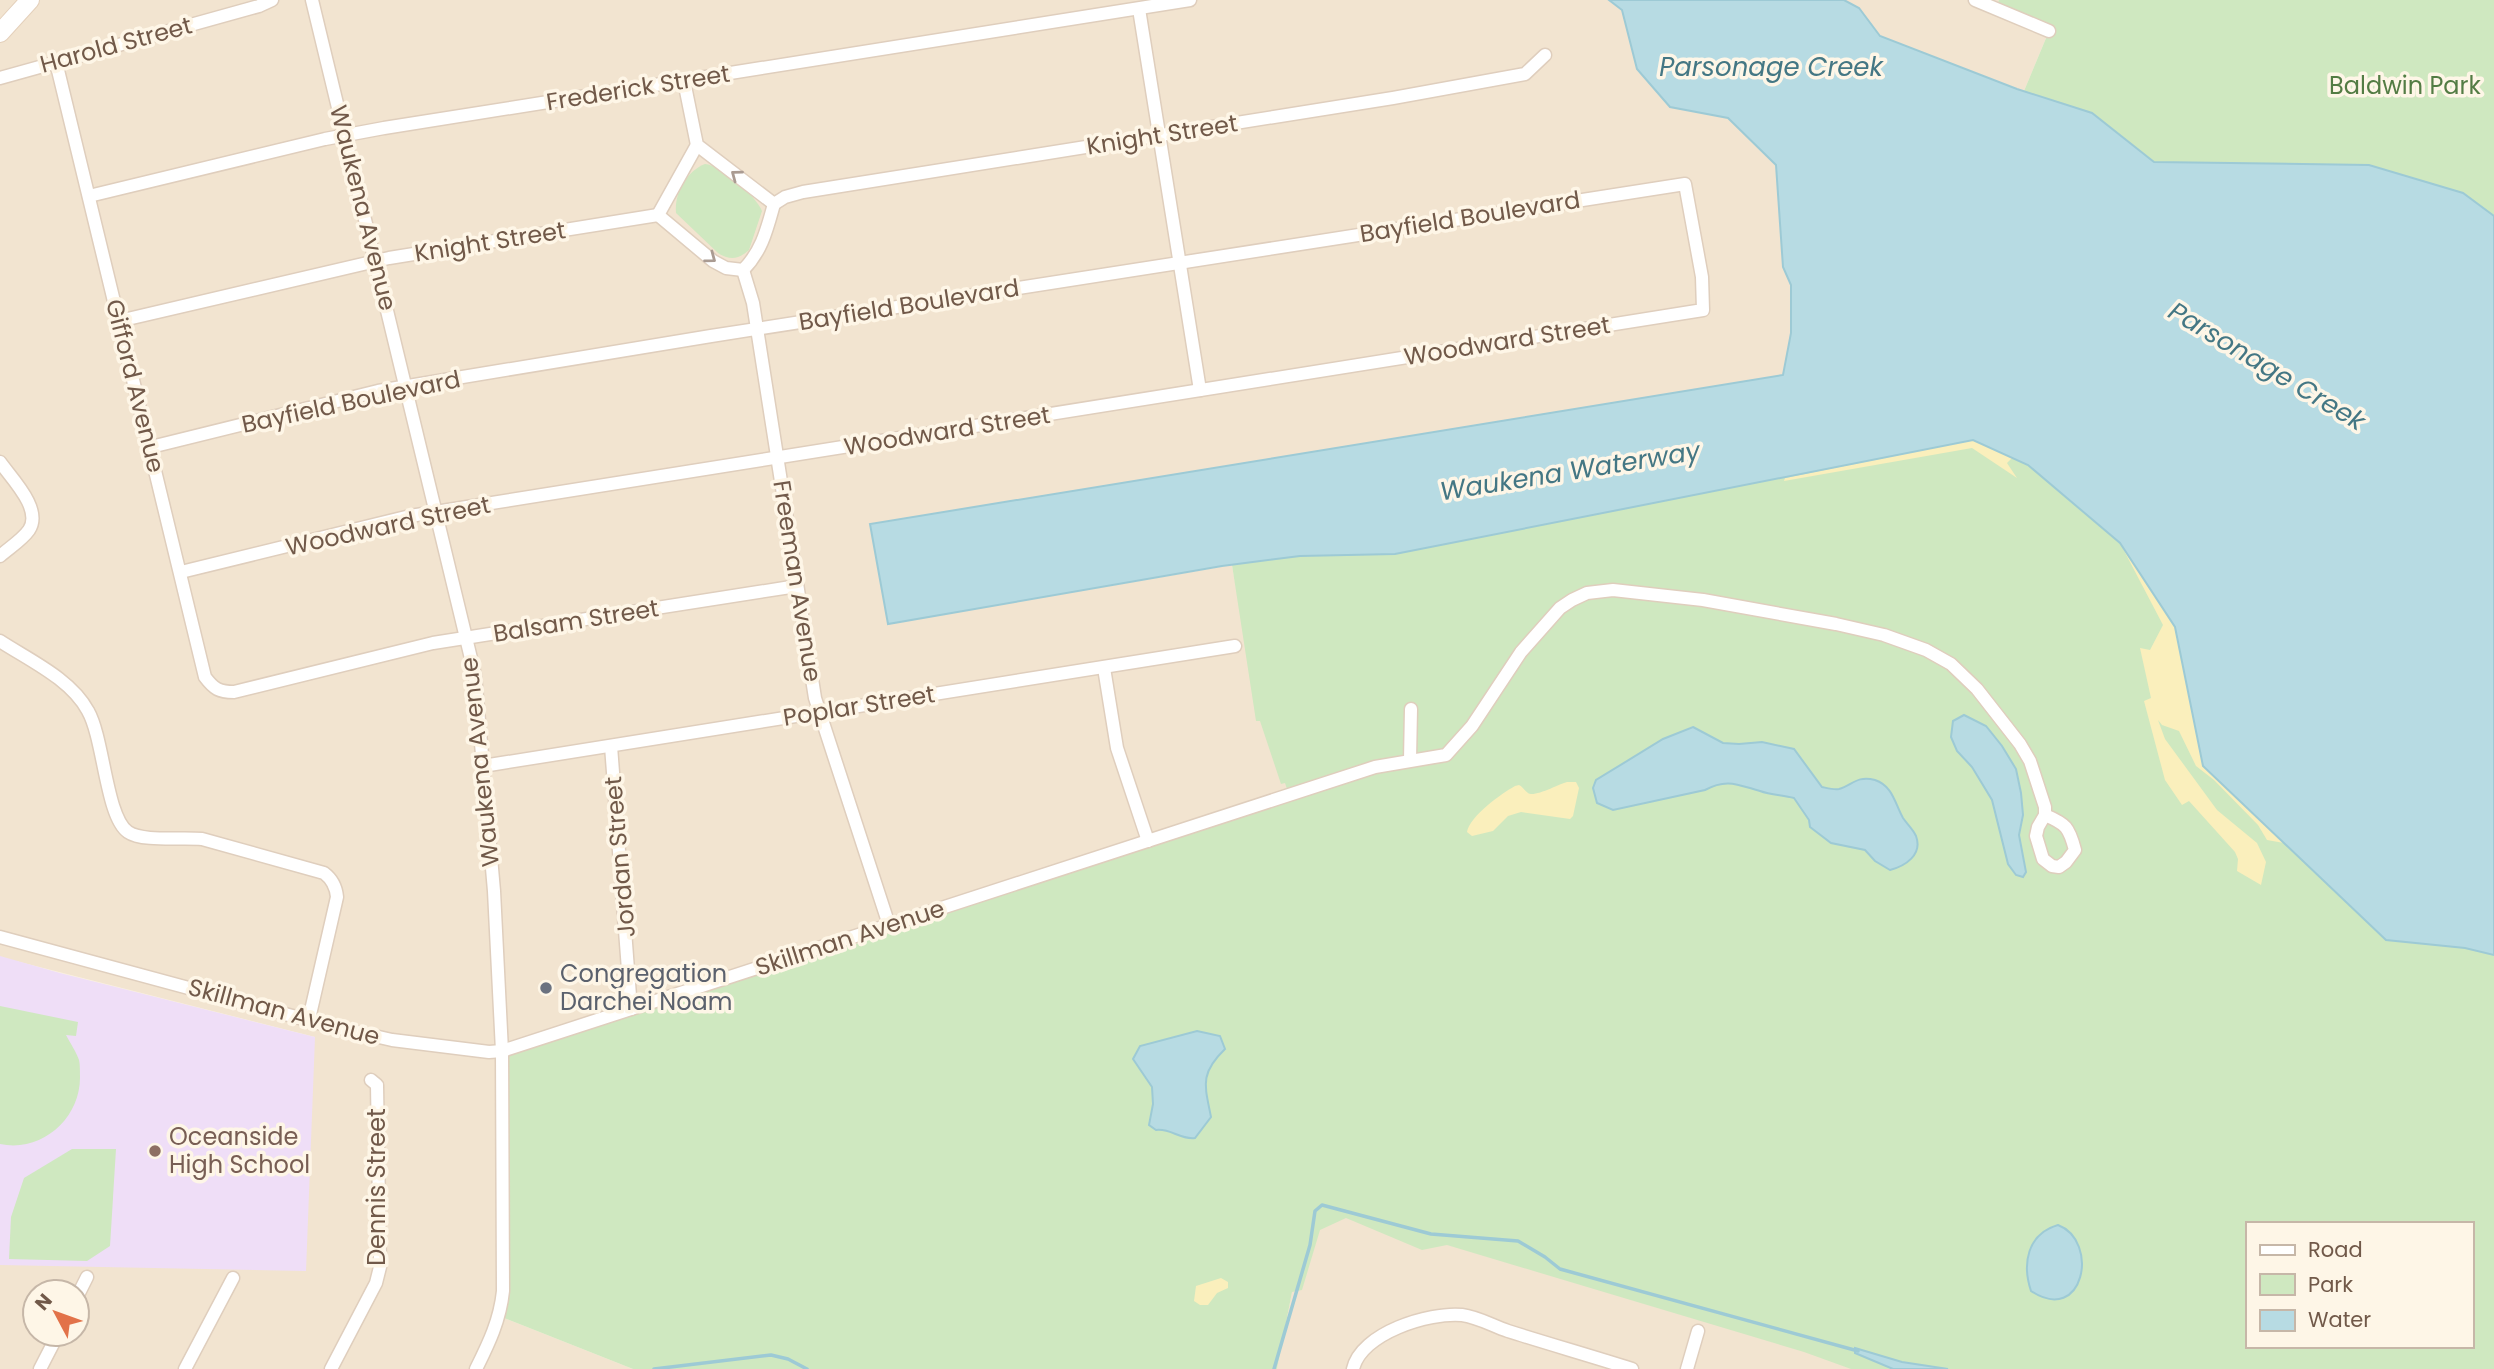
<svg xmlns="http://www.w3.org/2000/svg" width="2494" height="1369" font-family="Poppins,sans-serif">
<rect width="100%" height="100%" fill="#fbf2e1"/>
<g fill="#f2e4d0" fill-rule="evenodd">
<path d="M0,0h1609l13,10 15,59 33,38 58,11 48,47 7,102 8,18v48l-8,42 -462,77 -433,172 344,-59 23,132 35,98 -408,141 -378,116v266l129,51h-633v-104h104l211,-228 -315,-80zM35,1292h42v42h-42z"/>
<polygon points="1844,0 1999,0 1995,8 2049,31 2024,91 1880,36 1859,8"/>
<polygon points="1311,1192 1863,1369 1277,1369"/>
</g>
<polygon fill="#efdef7" points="0,956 60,973 315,1037 306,1271 0,1265"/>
<g fill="#cfe8c0" fill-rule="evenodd">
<polygon points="1999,0 2494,0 2494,216 2463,193 2369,165 2154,162 2092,113 2024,91 2049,31 1995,9"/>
<path d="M705,164c16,1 51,32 57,47l-13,39c-10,9 -19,11 -31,3l-42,-40c-2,-20 11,-42 29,-49z"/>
<path d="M1974,433l102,37 389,478 29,7v414h-643l-47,-17 -357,-107 -25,5 -76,-32 -26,12 -18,60 -10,2 -15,77h-644l-129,-51v-266l378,-116 407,-141 -4,-12 -4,1 -21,-63h-4l-24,-156 68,-9zM2247,1224h224v122h-224z"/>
<path d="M0,1006l78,16 -2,14 -10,-1c4,8 10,16 13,25 1,4 1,11 1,16 1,42 -38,77 -80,68z"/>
<polygon points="72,1149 116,1149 110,1246 87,1261 9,1259 11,1217 24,1178"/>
</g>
<g fill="#faefbc">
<polygon points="1973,440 2012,458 2007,463 2017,478 1972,448 1784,481 1785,478"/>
<polygon points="2120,543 2175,627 2203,766 2284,843 2267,840 2258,825 2214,780 2196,766 2179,731 2162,725 2158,720 2165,739 2217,810 2257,843 2266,862 2261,885 2237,871 2238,859 2235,852 2189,801 2182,805 2165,780 2144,701 2151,698 2140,648 2150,650 2163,625"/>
<path d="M1567,782h9l3,6 -6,28 -3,3 -49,-7 -13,4 -15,15 -21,5 -5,-4c3,-16 34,-38 48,-46l4,-1c4,2 6,6 9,8 6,5 31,-9 39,-11z"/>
<polygon points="1221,1278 1228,1282 1228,1288 1217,1293 1208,1305 1200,1305 1194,1301 1196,1286"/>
</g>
<g fill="#b7dbe3" stroke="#9dcad5" stroke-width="2">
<polygon points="1609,0 1844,0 1859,8 1880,36 2017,89 2092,113 2154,162 2369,165 2463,193 2494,216 2494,955 2465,948 2386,940 2203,766 2175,627 2120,543 2028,465 1973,440 1395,554 1300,556 1222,566 888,624 870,524 1783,375 1791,333 1791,285 1783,267 1776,165 1728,118 1670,107 1637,69 1622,10"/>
<polygon points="1964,715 1986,726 2002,746 2016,769 2021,793 2023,815 2019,835 2026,872 2023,877 2016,875 2008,864 1992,800 1972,767 1957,751 1951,737 1953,721"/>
<path d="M1693,727l30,16 16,1 23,-2 32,7 28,38c5,1 12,3 17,2 13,-3 17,-14 36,-9 18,6 20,24 28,38 4,6 10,11 13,18 7,19 -11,30 -26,34l-15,-9 -10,-11 -34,-7 -21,-16 -1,-7 -15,-22c-11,-3 -23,-3 -34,-7 -22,-6 -33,-13 -55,-1l-92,20 -16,-7 -4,-15 3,-8 67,-41z"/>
<path d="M1197,1031l23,5 5,13c-26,25 -20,37 -14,68l-16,21c-15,2 -24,-10 -39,-8l-7,-5 4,-21 -1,-17 -19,-28 7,-13z"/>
<path d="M2058,1225c42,16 26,101 -27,66 -9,-27 -4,-57 27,-66z"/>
<polygon points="1855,1348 1902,1362 1948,1369 1893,1369 1855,1353"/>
</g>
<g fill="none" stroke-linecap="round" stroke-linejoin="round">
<g stroke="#9dcad5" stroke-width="3.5">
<polyline points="654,1369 771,1355 788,1359 807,1369"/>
<polyline points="1274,1369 1310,1245 1315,1211 1322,1205 1431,1234 1518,1241 1545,1257 1560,1269 1858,1351"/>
</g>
<defs>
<g id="minor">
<path d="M312,0l163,675 19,216 8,160 1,240c-3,29 -14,52 -27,78"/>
<polyline points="1975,0 2049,31"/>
<polyline points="1139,9 1200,390"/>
<path d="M56,62l149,615c9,12 14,15 29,15l199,-49 364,-57"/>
<polyline points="0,78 259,6 272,0"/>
<polyline points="684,81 697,145 774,204"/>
<polyline points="89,196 325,139 384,128 1190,0"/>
<polyline points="774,204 785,197 803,192 1393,98 1525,74 1545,55"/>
<path d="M658,215l55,46 13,7 17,2c19,-19 24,-41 31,-66"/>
<polyline points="658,215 697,145"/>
<polyline points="743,270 753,303 815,698 889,925"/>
<polyline points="119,321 389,258 658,215"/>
<polyline points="151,447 378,391 711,336 1685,184 1702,277 1703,310 410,516 181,572"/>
<path d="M0,462c11,16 43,47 29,68 -7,10 -20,18 -29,26"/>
<path d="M0,641c29,19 71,38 88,70 16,28 18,106 40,121 14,10 55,5 74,7l122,34c8,6 12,13 13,24l-28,122"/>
<polyline points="1104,668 1117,748 1148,841"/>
<polyline points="611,746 631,1009"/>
<polyline points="1410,760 1411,709"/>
<polyline points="483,766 1235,646"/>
<path d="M0,937l322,87 70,16 97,12 13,-1 873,-284 71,-12 26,-29 49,-74 39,-44 12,-8 15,-7 26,-3 90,10 133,24 48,11 42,15 25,14 26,25 43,55 10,17 15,46v8l-7,12 -2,9 7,23 9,7 7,1 7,-5 9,-12c-6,-23 -9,-26 -30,-35"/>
<polyline points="77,1297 87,1277"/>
<polyline points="40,1369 58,1334"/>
<polyline points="185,1369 233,1278"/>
<polyline points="331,1369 376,1283 380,1267 377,1085 371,1080"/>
<path d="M1353,1369c8,-36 76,-57 109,-54 16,2 31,11 46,16 41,13 83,25 124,38"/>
<polyline points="1687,1369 1698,1331"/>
</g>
<polyline id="secondary" points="0,33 30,0"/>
</defs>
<use href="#minor" stroke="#dfcebd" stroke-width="15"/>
<use href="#secondary" stroke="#e4d0bb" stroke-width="20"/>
<use href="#minor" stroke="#fff" stroke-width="12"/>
<use href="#secondary" stroke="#fff" stroke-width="18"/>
</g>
<defs><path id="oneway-chevron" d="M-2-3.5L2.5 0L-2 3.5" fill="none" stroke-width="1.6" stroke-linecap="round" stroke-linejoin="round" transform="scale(1.75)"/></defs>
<g stroke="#aa9b92">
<use href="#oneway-chevron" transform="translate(736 175) rotate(-143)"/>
<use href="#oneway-chevron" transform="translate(711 258) rotate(37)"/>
</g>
<circle fill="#6b7280" stroke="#fef6e7" stroke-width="2.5" cx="546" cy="988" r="7"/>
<circle fill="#8d6e63" stroke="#fef6e7" stroke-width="2.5" cx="155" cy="1151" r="7"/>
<g text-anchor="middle" stroke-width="7" stroke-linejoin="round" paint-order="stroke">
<g font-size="24" fill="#715949" stroke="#fef6e7">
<text transform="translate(116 45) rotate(-15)" y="8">Harold Street</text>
<text transform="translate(638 88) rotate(-9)" y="8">Frederick Street</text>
<text transform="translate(1162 135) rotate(-9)" y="8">Knight Street</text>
<text transform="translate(363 208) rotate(76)" y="8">Waukena Avenue</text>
<text transform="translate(1470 217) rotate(-9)" y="8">Bayfield Boulevard</text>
<text transform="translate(490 242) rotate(-9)" y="8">Knight Street</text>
<text transform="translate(909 305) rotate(-9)" y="8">Bayfield Boulevard</text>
<text transform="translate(1507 341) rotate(-9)" y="8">Woodward Street</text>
<text transform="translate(135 386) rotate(76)" y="8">Gifford Avenue</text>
<text transform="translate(351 402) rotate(-12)" y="8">Bayfield Boulevard</text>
<text transform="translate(947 431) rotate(-9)" y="8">Woodward Street</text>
<text transform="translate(388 526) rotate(-12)" y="8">Woodward Street</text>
<text transform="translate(797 581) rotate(81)" y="8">Freeman Avenue</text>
<text transform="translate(576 621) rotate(-9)" y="8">Balsam Street</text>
<text transform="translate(859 706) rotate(-9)" y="8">Poplar Street</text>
<text transform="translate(480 762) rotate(-96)" y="8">Waukena Avenue</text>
<text transform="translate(620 857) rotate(-95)" y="8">Jordan Street</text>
<text transform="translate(850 938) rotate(-18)" y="8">Skillman Avenue</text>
<text transform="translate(284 1012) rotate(15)" y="8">Skillman Avenue</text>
<text transform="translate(377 1187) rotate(-90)" y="8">Dennis Street</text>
</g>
<g font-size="24" fill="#537c44" stroke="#fef6e7">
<text x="2405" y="94">Baldwin Park</text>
</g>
<g font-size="24" fill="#5b616d" stroke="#fef6e7" text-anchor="start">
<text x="560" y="982">Congregation<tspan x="560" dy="28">Darchei Noam</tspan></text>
</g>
<g font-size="24" fill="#785e54" stroke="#fef6e7" text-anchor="start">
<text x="169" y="1145">Oceanside<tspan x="169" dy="28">High School</tspan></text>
</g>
<g font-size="26" font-style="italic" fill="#447784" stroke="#fef6e7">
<text x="1771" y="76">Parsonage Creek</text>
<text transform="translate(2267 366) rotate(31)" y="9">Parsonage Creek</text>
<text transform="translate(1570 471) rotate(-9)" y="9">Waukena Waterway</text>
</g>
</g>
<rect x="2246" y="1222" width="228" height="126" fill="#fef6e7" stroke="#c6b7a8" stroke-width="2"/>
<rect x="2260" y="1245" width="35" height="10" fill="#ffffff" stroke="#c6b7a8" stroke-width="2"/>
<text x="2308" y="1257" font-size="21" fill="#715949">Road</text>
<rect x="2260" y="1274" width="35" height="21" fill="#cfe8c0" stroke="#c6b7a8" stroke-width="2"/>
<text x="2308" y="1292" font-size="21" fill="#715949">Park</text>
<rect x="2260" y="1310" width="35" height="21" fill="#b7dbe3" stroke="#c6b7a8" stroke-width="2"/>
<text x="2308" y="1327" font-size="21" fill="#715949">Water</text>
<g transform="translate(56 1313) rotate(311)"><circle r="33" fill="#fef6e7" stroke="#c6b7a8" stroke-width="2"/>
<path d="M0-5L12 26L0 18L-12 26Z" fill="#e27249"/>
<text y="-10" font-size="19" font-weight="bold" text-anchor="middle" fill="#715949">N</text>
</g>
</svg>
